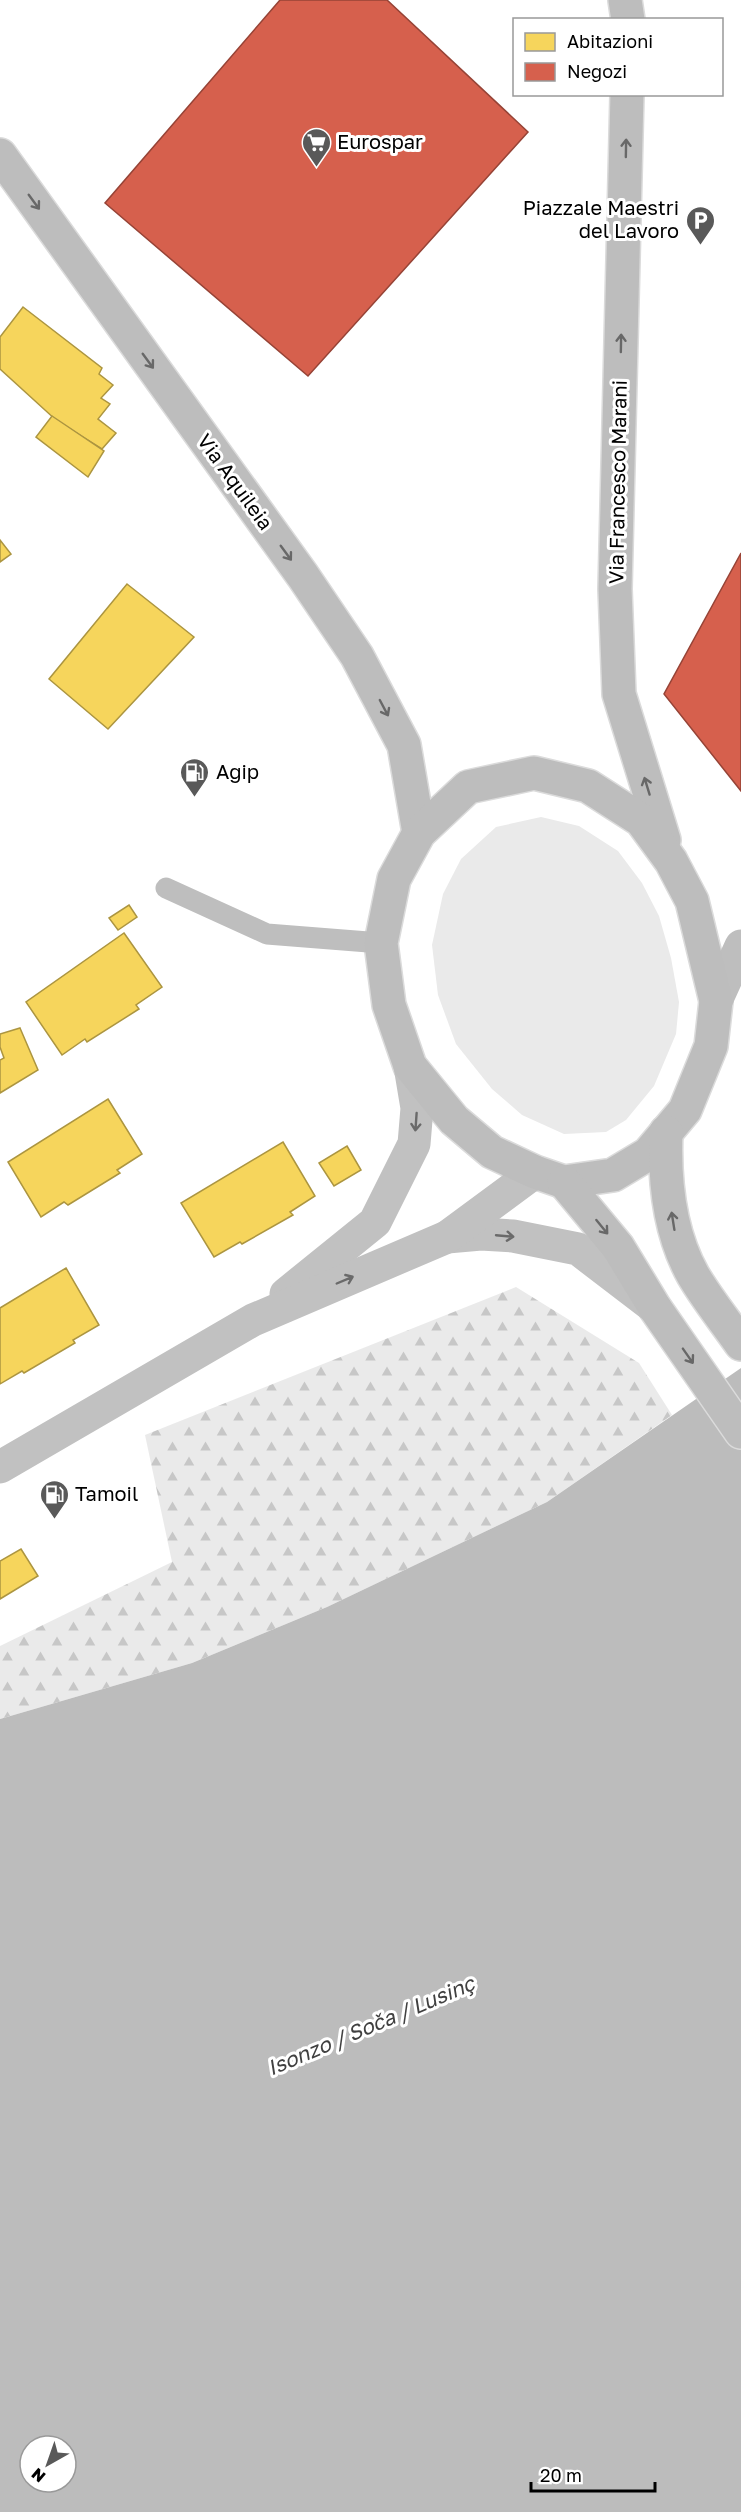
<svg xmlns="http://www.w3.org/2000/svg" width="741" height="2512" font-family="'Golos Text',sans-serif">
<defs>
<pattern id="forest-firs" width="22" height="20" patternUnits="userSpaceOnUse" patternTransform="scale(1.5)"><rect width="22" height="20" fill="#eaeaea"/><path d="M5 1l3.5 6h-7zM16 11l3.5 6h-7z" fill="#c7c7c7"/></pattern>
</defs>
<rect width="100%" height="100%" fill="#fff"/>
<polygon fill="#eaeaea" points="541,817 579,826 618,851 642,883 659,916 671,958 679,1002 676,1034 654,1086 626,1120 606,1132 564,1134 522,1115 492,1089 456,1044 438,995 432,945 443,894 461,859 496,827"/>
<polygon fill="url(#forest-firs)" points="516,1287 639,1363 672,1415 547,1502 327,1607 192,1663 0,1719 0,1646 172,1562 145,1435"/>
<path fill="#bcbcbc" fill-rule="evenodd" d="M741,1368v1144h-741v-793l192,-56 135,-56 220,-105zM30,2446h36v36h-36z"/>
<g fill="#f6d55c" stroke="#ac9540" stroke-width="1.5">
<polygon points="23,307 102,368 99,374 113,385 101,398 110,404 98,419 116,433 102,449 57,421 0,369 0,337"/>
<polygon points="52,416 104,451 88,477 36,437"/>
<polygon points="0,540 11,554 0,562"/>
<polygon points="127,584 194,637 108,729 49,679"/>
<polygon points="129,905 137,917 118,930 109,918"/>
<polygon points="124,933 162,987 136,1005 139,1009 87,1042 85,1039 62,1055 26,1002"/>
<polygon points="20,1028 38,1070 0,1093 0,1060 4,1058 0,1047 0,1034"/>
<polygon points="108,1099 142,1154 117,1170 120,1173 68,1205 64,1202 41,1217 8,1162"/>
<polygon points="283,1142 315,1196 290,1212 293,1215 242,1244 240,1242 214,1257 181,1203"/>
<polygon points="347,1146 361,1170 334,1186 319,1163"/>
<polygon points="66,1268 99,1325 73,1340 75,1343 24,1373 22,1371 0,1384 0,1308"/>
<polygon points="21,1549 38,1576 0,1599 0,1561"/>
</g>
<g fill="#d6604d" stroke="#964336" stroke-width="1.5">
<polygon points="280,0 387,0 528,132 308,376 105,203"/>
<polygon points="741,553 741,791 664,694"/>
</g>
<g fill="none" stroke-linecap="round" stroke-linejoin="round">
<defs>
<g id="primary">
<polyline points="625,0 628,20"/>
<polyline points="627,94 615,589 619,694 664,840"/>
<polyline points="0,155 303,576 357,656 404,745 419,833"/>
<polygon points="534,773 588,786 641,820 671,861 692,901 716,1001 711,1046 685,1110 648,1154 613,1175 564,1182 535,1172 492,1152 454,1120 410,1066 389,1005 381,943 394,879 419,833 468,787"/>
<path d="M666,1132c-2,48 3,100 27,143 14,24 32,46 48,69"/>
<polyline points="564,1182 618,1247 655,1308 741,1432"/>
</g>
</defs>
<use href="#primary" stroke="#dbdbdb" stroke-width="36"/>
<polyline stroke="#bebebe" stroke-width="21" points="166,888 267,934 381,943"/>
<polyline stroke="#bebebe" stroke-width="33" points="716,1001 741,946"/>
<g stroke="#c1c1c1" stroke-width="33">
<polyline points="447,1237 481,1234 513,1236 578,1249 655,1308"/>
<polyline points="286,1294 375,1222 414,1144 417,1108 410,1066"/>
<polyline points="0,1467 253,1320 447,1237 535,1172"/>
</g>
<use href="#primary" stroke="#bdbdbd" stroke-width="33"/>
</g>
<defs><path id="oneway-shaft" d="M-6 0H5M1.5-3L5.5 0L1.5 3" fill="none" stroke-width="1.6" stroke-linecap="round" stroke-linejoin="round" transform="scale(1.5)"/></defs>
<g stroke="#686868">
<use href="#oneway-shaft" transform="translate(626 148) rotate(-89)"/>
<use href="#oneway-shaft" transform="translate(34 202) rotate(54)"/>
<use href="#oneway-shaft" transform="translate(621 343) rotate(-89)"/>
<use href="#oneway-shaft" transform="translate(148 361) rotate(54)"/>
<use href="#oneway-shaft" transform="translate(286 553) rotate(54)"/>
<use href="#oneway-shaft" transform="translate(384 708) rotate(62)"/>
<use href="#oneway-shaft" transform="translate(647 786) rotate(-107)"/>
<use href="#oneway-shaft" transform="translate(673 1221) rotate(-99)"/>
<use href="#oneway-shaft" transform="translate(602 1227) rotate(51)"/>
<use href="#oneway-shaft" transform="translate(688 1356) rotate(55)"/>
</g>
<g stroke="#6a6a6a">
<use href="#oneway-shaft" transform="translate(416 1122) rotate(94)"/>
<use href="#oneway-shaft" transform="translate(505 1236) rotate(5)"/>
<use href="#oneway-shaft" transform="translate(345 1280) rotate(-23)"/>
</g>
<defs>
<symbol id="supermarket-pin" viewBox="-11 -11 22 30"><path d="M0 17L-7.5 6A9.5 9.5 0 1 1 7.5 6Z" fill="#595959" stroke="#fff"/><path d="M-6-5.5h2.5l.6 2H6L4.5 2H-2.5L-4.4-4H-6ZM-1.5 3.2a1.3 1.3 0 1 0 .1 0ZM3 3.2a1.3 1.3 0 1 0 .1 0Z" fill="#fff"/></symbol>
<symbol id="parking-pin" viewBox="-11 -11 22 30"><path d="M0 17L-7.5 6A9.5 9.5 0 1 1 7.5 6Z" fill="#595959" stroke="#fff"/><path d="M-3.5-5.5H1a3.5 3.5 0 0 1 0 7H-1V5.5H-3.5ZM-1-3.4V-.6H.8a1.4 1.4 0 0 0 0-2.8Z" fill="#fff"/></symbol>
<symbol id="fuel-pin" viewBox="-11 -11 22 30"><path d="M0 17L-7.5 6A9.5 9.5 0 1 1 7.5 6Z" fill="#595959" stroke="#fff"/><path d="M-5.5-6h7V0h2V4h1.3V-2.5L3-4.5l.8-.8L6-3V5H2.5V1h-1V6h-7ZM-4.2-4.7v3.2H.2V-4.7Z" fill="#fff"/></symbol>
</defs>
<g fill-rule="evenodd">
<use href="#supermarket-pin" x="300" y="126" width="33" height="45"/>
<use href="#parking-pin" x="684" y="204" width="33" height="45"/>
<use href="#fuel-pin" x="178" y="756" width="33" height="45"/>
<use href="#fuel-pin" x="38" y="1478" width="33" height="45"/>
</g>
<g text-anchor="middle" stroke-width="6" stroke-linejoin="round" paint-order="stroke">
<g font-size="20" fill="#000" stroke="#fff" text-anchor="start">
<text x="337" y="149">Eurospar</text>
<text x="679" y="215" text-anchor="end">Piazzale Maestri<tspan x="679" dy="23">del Lavoro</tspan></text>
<text x="216" y="779">Agip</text>
<text x="75" y="1501">Tamoil</text>
</g>
<g font-size="20" fill="#000" stroke="#fff">
<text transform="translate(235 482) rotate(54)" y="7">Via Aquileia</text>
<text transform="translate(618 482) rotate(-89)" y="7">Via Francesco Marani</text>
</g>
<g font-size="21" font-style="italic" fill="#404040" stroke="#fff">
<text transform="translate(371 2026) rotate(-23)" y="7">Isonzo / Soča / Lusinç</text>
</g>
</g>
<rect x="513" y="18" width="210" height="78" fill="#ffffff" stroke="#999999" stroke-width="1.5"/>
<rect x="525" y="33" width="30" height="18" fill="#f6d55c" stroke="#999999" stroke-width="1.5"/>
<text x="567" y="48" font-size="18" fill="#000000">Abitazioni</text>
<rect x="525" y="63" width="30" height="18" fill="#d6604d" stroke="#999999" stroke-width="1.5"/>
<text x="567" y="78" font-size="18" fill="#000000">Negozi</text>
<g transform="translate(48 2464) rotate(220)"><circle r="28" fill="#ffffff" stroke="#999999" stroke-width="1.5"/>
<path d="M0-4.5L10 22L0 15L-10 22Z" fill="#595959"/>
<text y="-9" font-size="16" font-weight="bold" text-anchor="middle" fill="#000000">N</text>
</g>
<path d="M531 2482v9h124v-9" fill="none" stroke="#000000" stroke-width="3"/>
<text x="540" y="2482" font-size="18" fill="#000000" stroke="#ffffff" stroke-width="4.5" paint-order="stroke">20 m</text>
</svg>
